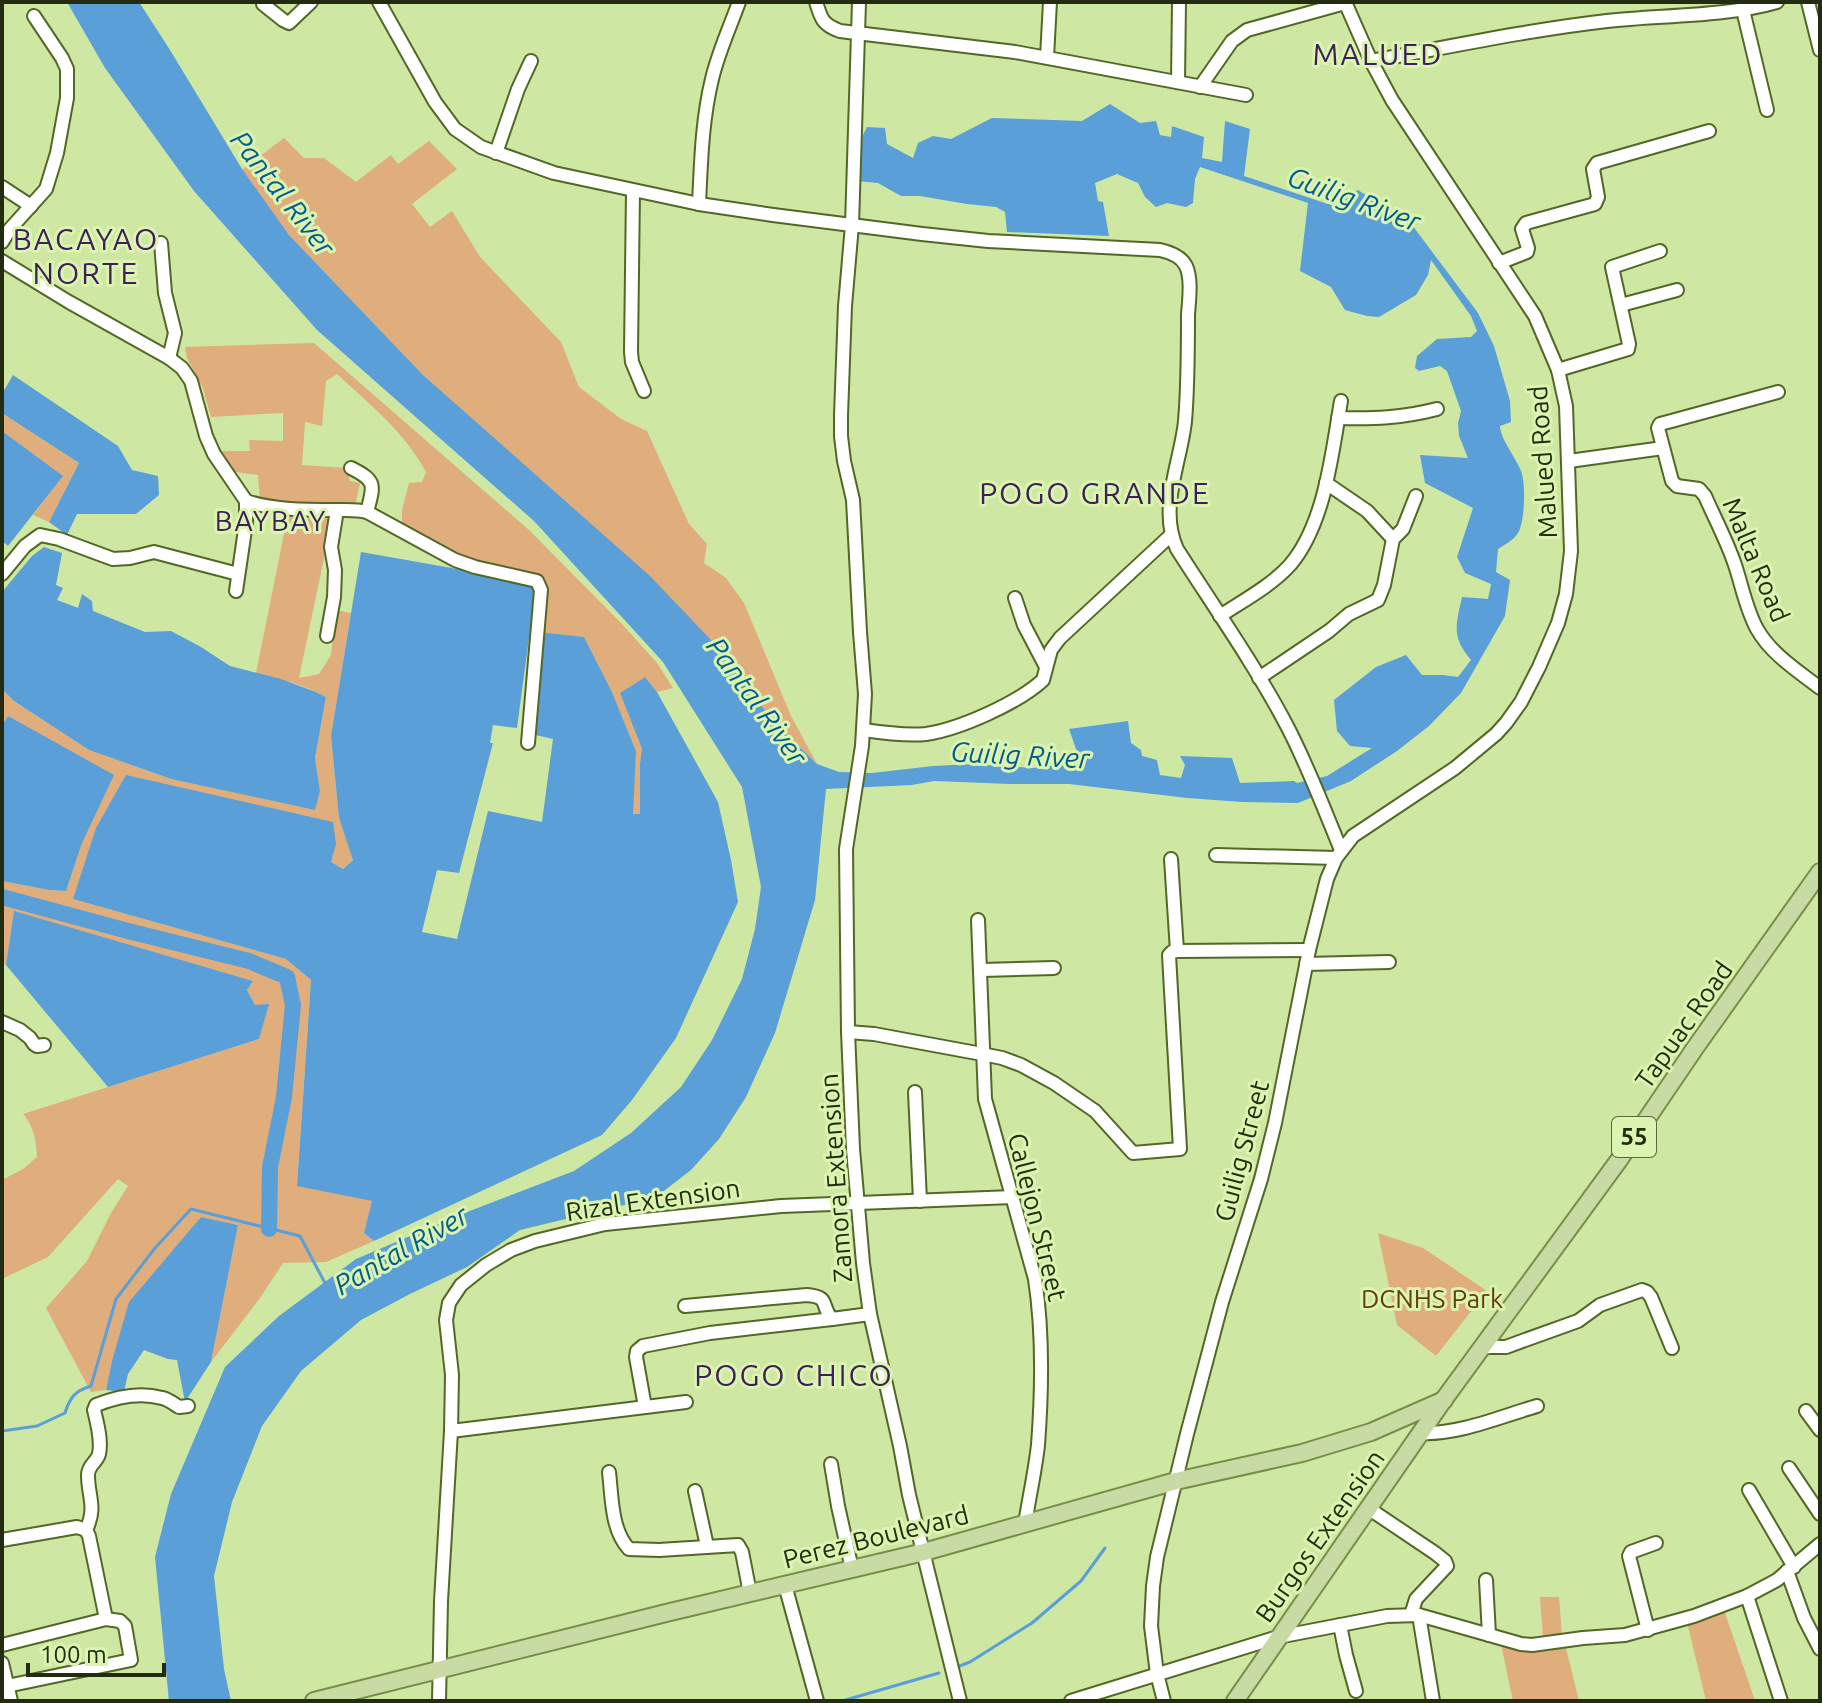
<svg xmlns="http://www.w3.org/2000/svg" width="1822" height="1703" font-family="Ubuntu,sans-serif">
<rect width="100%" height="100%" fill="#cee7a2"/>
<g fill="#e0ad7d">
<polygon points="284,138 304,158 324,158 356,182 391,155 398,164 429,141 457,169 412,204 430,227 452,211 480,257 561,342 579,387 621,419 647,431 689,524 707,544 704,563 726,578 744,603 791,716 817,764 772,721 730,660 535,476 423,375 289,235 242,170"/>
<path d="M314,343l215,187 94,95 34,38 16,25 -16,4 -12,-15 -25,16 22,56 -2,14v51h-8l4,-63 -24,-59 -28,-55 -44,-5 5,-49 -88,-27 -55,-30v-16l7,-27 13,-1 4,-10c-21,-40 -57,-68 -89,-98l-11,7 -4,45 -17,-4 -3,43 45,3 3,13 10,2 -5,24 -95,-6 -2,-26 -30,-4 -12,-20h34l-1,-11 34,1v-28l-72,4 -8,-29 -16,-30 -2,-11z"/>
<polygon points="2,413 79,463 49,522 33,515 62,476 2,431"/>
<path d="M289,509l44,6 -34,163 20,-4 12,-19 5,-45 15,3 -20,123 8,82 14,41 -10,10 -13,-7 6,-18 -263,55 213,60 25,21 -14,205 76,16 -9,32 10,8 -48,21 -43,1 -23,35 -49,64 27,-137 -38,-8 -88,144 -6,29 -15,2 -45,-84 41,-47 24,-48 17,-27 -10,-7 -70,78 -46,22v-99l21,-11 14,-12c-1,-16 -3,-31 -14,-43l236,-75 9,-35 -13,2 -8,-17 6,-8 -239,-69 -8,53 -4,-3v-81l47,9 17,1 16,-48 -80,-117v-37l12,12 75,49 82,29 143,30 6,-18 -5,-33 11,-61c-21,-12 -46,-18 -70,-24z"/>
<polygon points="1378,1233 1423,1248 1487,1291 1436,1356 1397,1325"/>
<polygon points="1540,1597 1559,1597 1562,1637 1543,1638"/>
<polygon points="1723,1607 1755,1701 1706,1701 1687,1622"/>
<polygon points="1501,1644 1565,1644 1579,1701 1513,1701"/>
</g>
<g fill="#5a9fd7">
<path d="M67,2h72l31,48 72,119 47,66 134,140 227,201 80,84 42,61 45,43 22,8 33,1 61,-7 40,-2 60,4 24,-3 25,1 -13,-37 59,-8 3,22 10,7 1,6 15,4 3,15 21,3 4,-13 -5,-9 52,2 8,25 54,-2 3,2 30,-7 45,-28 -22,-2 -13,-15 -3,-31 42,-33 30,-12 16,20h21l15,2 13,-17c-20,-23 -15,-35 -9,-63l26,2 3,-15 -26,-11 -8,-16 16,-49 -48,-25 -5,-28 48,3 -9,-22 -1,-13 3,-12 -14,-40 -7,-5 -21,5 -4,-3 2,-12 20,-17 34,-2 6,-6 -6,-15 -40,-56 -3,15 -12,20 -37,22 -12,-1 -22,-6 -14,-23 -31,-16 8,-68 -108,-36 -5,12 -2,24 -7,4 -19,-4 -11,4 -11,-10 -7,-14 -21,-9 -22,9 3,18 5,1 6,34 -102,-4 -2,-20 -9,-5 -29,-3 -47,-8h-19l-23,-13 -21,-2 1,-36 9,-18 18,1 2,16 26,14 5,-15 15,-7 18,3 41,-21 90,3 28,-17 30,19 16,-2 4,14 11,2 1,-11 32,11 -2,21 20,4 3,-41 25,8 -6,47 90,30 24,-16 54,35 66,88 16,33 16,55 1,21 -11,4c0,12 16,32 21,45 5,13 4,50 -3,62 -4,7 -14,12 -20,16l-2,23 14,8 -5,36 -44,77 -32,33 -32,25 -46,30 -53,22 -56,-1 -55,-4 -118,-14h-58l-77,-3 -22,4 -86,4 -11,111 -40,133 -29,64 -27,42 -28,31 -31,24 -36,11 -104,25 -53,37 -57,27 -49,26 -60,51 -39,55 -30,76 -18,74 10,93 7,32h-62l-14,-144 16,-63 54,-127 54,-51 77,-57 106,-45 112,-43 57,-38 50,-46 31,-47 30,-61 13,-50 6,-42 -19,-100 -79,-125 -129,-141 -217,-191 -123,-139 -89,-123z"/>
<polygon points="13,375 118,446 132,470 158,476 159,495 136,514 77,514 67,535 49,522 79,463 2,413 2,394"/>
<polygon points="2,431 63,476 8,546 2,541"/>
<polygon points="44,547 62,553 56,585 63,588 57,600 78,608 82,594 92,601 93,611 145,632 171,631 201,647 230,666 281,679 316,692 326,697 315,758 320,791 315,810 171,779 89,750 14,701 2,689 2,592 32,556"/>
<polygon points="361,552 531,582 535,593 517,728 493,725 490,743 493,743 459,873 437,870 422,932 457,939 488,811 542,822 553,739 531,734 540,632 584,637 612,692 636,751 633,814 640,814 640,763 642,749 620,693 645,677 657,692 718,802 731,860 738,902 676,1038 632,1100 602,1135 374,1241 364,1233 372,1201 297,1186 311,980 286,959 73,899 96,828 126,775 333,822 336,844 331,862 343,869 353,860 339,818 331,736"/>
<polygon points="8,716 114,775 82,843 66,891 49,890 2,881 2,726"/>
<polygon points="14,911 253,981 247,990 255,1005 269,1004 259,1039 108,1087 6,965"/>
<polygon points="201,1217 238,1225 211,1362 185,1402 177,1360 168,1359 144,1350 128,1374 124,1392 106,1390 112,1361 129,1302"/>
</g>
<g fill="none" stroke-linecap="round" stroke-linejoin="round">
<g stroke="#5a9fd7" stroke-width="3">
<path d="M2,1431l35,-5 28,-13c5,-16 10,-22 26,-27l25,-87 39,-51 36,-39 109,27 25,47"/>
<polyline points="957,1667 970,1662 1032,1623 1081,1581 1105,1548"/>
<polyline points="842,1701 939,1673"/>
</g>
<polyline stroke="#5a9fd7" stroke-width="16" points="2,897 128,931 249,961 287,977 293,1005 284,1097 270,1167 269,1229"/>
<defs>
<g id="minor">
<path d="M379,2l56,100 20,27 26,18 73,26 145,31 74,11 149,19 66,7 172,9c9,2 21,6 26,16 6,13 3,34 2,49 0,35 0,71 -3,106 -4,41 -27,87 -8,128 37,58 78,116 110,177 21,40 37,83 54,124"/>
<path d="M816,2c5,17 7,23 24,29l175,21 231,43"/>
<polyline points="859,2 852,225 845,306 841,415 841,436 844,461 853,500 860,632 865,694 862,746 846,849 848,1032 853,1149 863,1263 870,1314 900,1446 909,1495 960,1701"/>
<polyline points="1808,2 1820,50"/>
<polyline points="263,4 283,20 289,23 311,2"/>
<polyline points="1743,10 1767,110"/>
<polyline points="1047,57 1050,2"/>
<path d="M1371,61c78,-14 157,-31 236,-40 54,-6 118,-4 170,-19"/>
<polyline points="1178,82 1179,2"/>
<polyline points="1200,87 1232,41 1247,30 1345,3"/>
<polyline points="496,153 518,89 531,61"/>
<polyline points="2,187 31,206"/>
<polyline points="633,191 631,352 632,362 644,391"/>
<path d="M699,204c2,-42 3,-84 13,-125 6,-26 18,-52 27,-77"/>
<polyline points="2,242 10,229 46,189 57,153 67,98 67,69 62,58 34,16"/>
<polyline points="161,243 165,293 175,333 169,358"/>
<polyline points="2,261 69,302 169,358 182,368 191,381 206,436 214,454 246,501 246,523 236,591"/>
<polyline points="1499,263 1527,252 1528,248 1522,229 1526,223 1595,204 1598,197 1593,169 1597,163 1709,131"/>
<polyline points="1621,305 1677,290"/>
<polyline points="1558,370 1628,349 1629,344 1612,267 1660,251"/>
<path d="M1778,392l-114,31 -4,1 -2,4 14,53 5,5 22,3 6,7c10,23 22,45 30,69 7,21 11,44 22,64 14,25 41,42 63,59"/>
<path d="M1338,418c36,1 64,0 99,-9"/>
<polyline points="1569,461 1663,448"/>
<path d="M351,468c26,13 23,17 16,44"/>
<polyline points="1326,483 1367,511 1393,539"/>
<path d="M246,501c27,9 60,9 89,9 11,0 21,-1 32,2l88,48 20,7 62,14 4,9 -13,153"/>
<polyline points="2,574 25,546 40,535 59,539 113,559 130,558 154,552 238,574"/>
<polyline points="1015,598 1024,625 1046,667"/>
<path d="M1220,616c24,-16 51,-30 70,-51 35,-41 42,-112 51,-164"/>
<polyline points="327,636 334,597 335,570 331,547 337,510"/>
<polyline points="1259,678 1329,631 1349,614 1378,600 1384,585 1393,539 1403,529 1416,496"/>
<path d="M864,730c20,3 42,6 62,4 34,-5 92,-31 117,-54l8,-30 9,-12 111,-103"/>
<polyline points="1216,855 1336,858"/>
<polyline points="1171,859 1177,951"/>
<path d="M978,920l7,179 50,180c8,52 7,113 3,166 -3,27 -9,53 -13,79"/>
<polyline points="1306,964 1389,962"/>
<polyline points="982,970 1054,968"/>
<polyline points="2,1022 20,1030 30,1038 34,1044 37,1046 44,1045"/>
<polyline points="848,1032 874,1034 982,1054 1002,1058 1021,1065 1054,1083 1095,1111 1133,1153 1180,1149 1169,955 1172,952 1177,951 1309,950"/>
<polyline points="915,1092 920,1201"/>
<path d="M685,1306l122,-11c24,2 13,11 25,24l38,-5"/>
<polyline points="1481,1347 1506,1347 1525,1340 1578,1321 1600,1305 1642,1290 1647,1292 1651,1297 1672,1348"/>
<polyline points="645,1407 636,1357 637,1351 643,1346 710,1333 832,1319"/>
<polyline points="1806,1411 1820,1430"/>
<polyline points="451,1431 686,1402"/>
<path d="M1421,1433c37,2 81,-17 116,-27"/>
<polyline points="831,1464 838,1506 852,1569"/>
<polyline points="1789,1468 1820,1514"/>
<path d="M609,1472c3,25 2,58 20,77l30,1 79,-5 4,7 8,41"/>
<polyline points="1749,1490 1794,1567"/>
<polyline points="695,1491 707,1546"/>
<polyline points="1368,1508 1435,1553 1445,1561 1447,1566 1416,1599 1411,1615"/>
<path d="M86,1530c11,-23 2,-33 2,-55 0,-10 9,-13 11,-21 3,-13 -2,-32 -5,-44l2,-5c20,-8 45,-13 66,-7 6,1 12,6 17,9l9,-1"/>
<polyline points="2,1540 77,1527 86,1530 89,1536 106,1619"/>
<polyline points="1787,1571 1804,1618 1820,1649"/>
<polyline points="1486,1580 1489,1635"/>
<polyline points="785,1585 817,1701"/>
<polyline points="1747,1596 1781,1701"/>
<polyline points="1419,1615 1433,1701"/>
<polyline points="1340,1625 1346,1655 1356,1691"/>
<polyline points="1648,1630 1629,1556 1631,1552 1656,1543"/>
<polyline points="2,1645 106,1619 120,1621 125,1626 131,1660 7,1686"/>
<polyline points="2,1663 11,1701"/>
<polyline points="439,1701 441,1601 451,1431 452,1375 446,1320 449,1303 461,1285 486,1265 511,1250 535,1241 605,1224 781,1206 1013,1197"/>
<polyline points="1071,1701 1278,1637 1387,1616 1419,1615 1521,1644 1532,1645 1583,1638 1625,1635 1694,1616 1747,1596 1777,1580 1820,1544"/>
<polyline points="1164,1701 1157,1674 1151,1626 1153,1586 1157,1557 1187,1434 1222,1302 1261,1179 1275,1123 1309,950 1327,879 1336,858 1353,836 1455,768 1496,734 1506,723 1521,702 1539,667 1558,623 1566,594 1571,551 1566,406 1558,370 1535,316 1392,100 1371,61 1345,2"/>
</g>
<g id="major">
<polyline points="314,1701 666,1613 924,1552 1176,1481 1302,1453 1371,1432 1444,1400"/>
<polyline points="1235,1701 1442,1402 1619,1160 1695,1048 1820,872"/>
</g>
</defs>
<use href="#minor" stroke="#536726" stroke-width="16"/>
<use href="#major" stroke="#778e49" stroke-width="20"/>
<use href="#minor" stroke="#fff" stroke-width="12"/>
<use href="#major" stroke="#c8dba4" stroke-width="16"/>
</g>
<g text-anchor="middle" stroke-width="6" stroke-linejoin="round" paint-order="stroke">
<rect fill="#dbf4af" stroke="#5a6840" stroke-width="2" x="1612" y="1117" width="44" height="40" rx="6"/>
<g font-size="24" font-weight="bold" fill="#232c11">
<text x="1634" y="1145">55</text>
</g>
<g font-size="26" fill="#232c11" stroke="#dbf4af">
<text transform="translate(1543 462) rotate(-94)" y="9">Malued Road</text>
<text transform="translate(1756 560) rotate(67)" y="9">Malta Road</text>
<text transform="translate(1684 1025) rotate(-55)" y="9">Tapuac Road</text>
<text transform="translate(1242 1151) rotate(-75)" y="9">Guilig Street</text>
<text transform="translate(836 1178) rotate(-94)" y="9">Zamora Extension</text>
<text transform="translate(653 1200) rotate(-8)" y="9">Rizal Extension</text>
<text transform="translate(1037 1217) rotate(76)" y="9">Callejon Street</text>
<text transform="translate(1320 1536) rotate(-55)" y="9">Burgos Extension</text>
<text transform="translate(876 1537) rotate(-14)" y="9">Perez Boulevard</text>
</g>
<g font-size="26" fill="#653c0b" stroke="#dbf4af">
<text x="1432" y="1308">DCNHS Park</text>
</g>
<g font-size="28" font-style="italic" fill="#055b90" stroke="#dbf4af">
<text transform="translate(283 193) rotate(52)" y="10">Pantal River</text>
<text transform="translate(1354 199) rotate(20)" y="10">Guilig River</text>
<text transform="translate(757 701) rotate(54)" y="10">Pantal River</text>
<text transform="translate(1020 755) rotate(3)" y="10">Guilig River</text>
<text transform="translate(401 1250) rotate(-30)" y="10">Pantal River</text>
</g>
<g font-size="28" letter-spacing="2" fill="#3d2059" stroke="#dbf4af">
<text x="271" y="531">BAYBAY</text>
</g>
<g font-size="30" letter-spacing="2" fill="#3d2059" stroke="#dbf4af">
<text x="1378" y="65">MALUED</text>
<text x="86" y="250">BACAYAO<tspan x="86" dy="34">NORTE</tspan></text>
<text x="1095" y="504">POGO GRANDE</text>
<text x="794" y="1386">POGO CHICO</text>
</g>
</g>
<rect width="1822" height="1703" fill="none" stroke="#232c11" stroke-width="8"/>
<path d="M28 1663v12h136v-12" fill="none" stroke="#232c11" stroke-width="4"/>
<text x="40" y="1663" font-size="24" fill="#232c11" stroke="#dbf4af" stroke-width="6" paint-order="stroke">100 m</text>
</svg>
